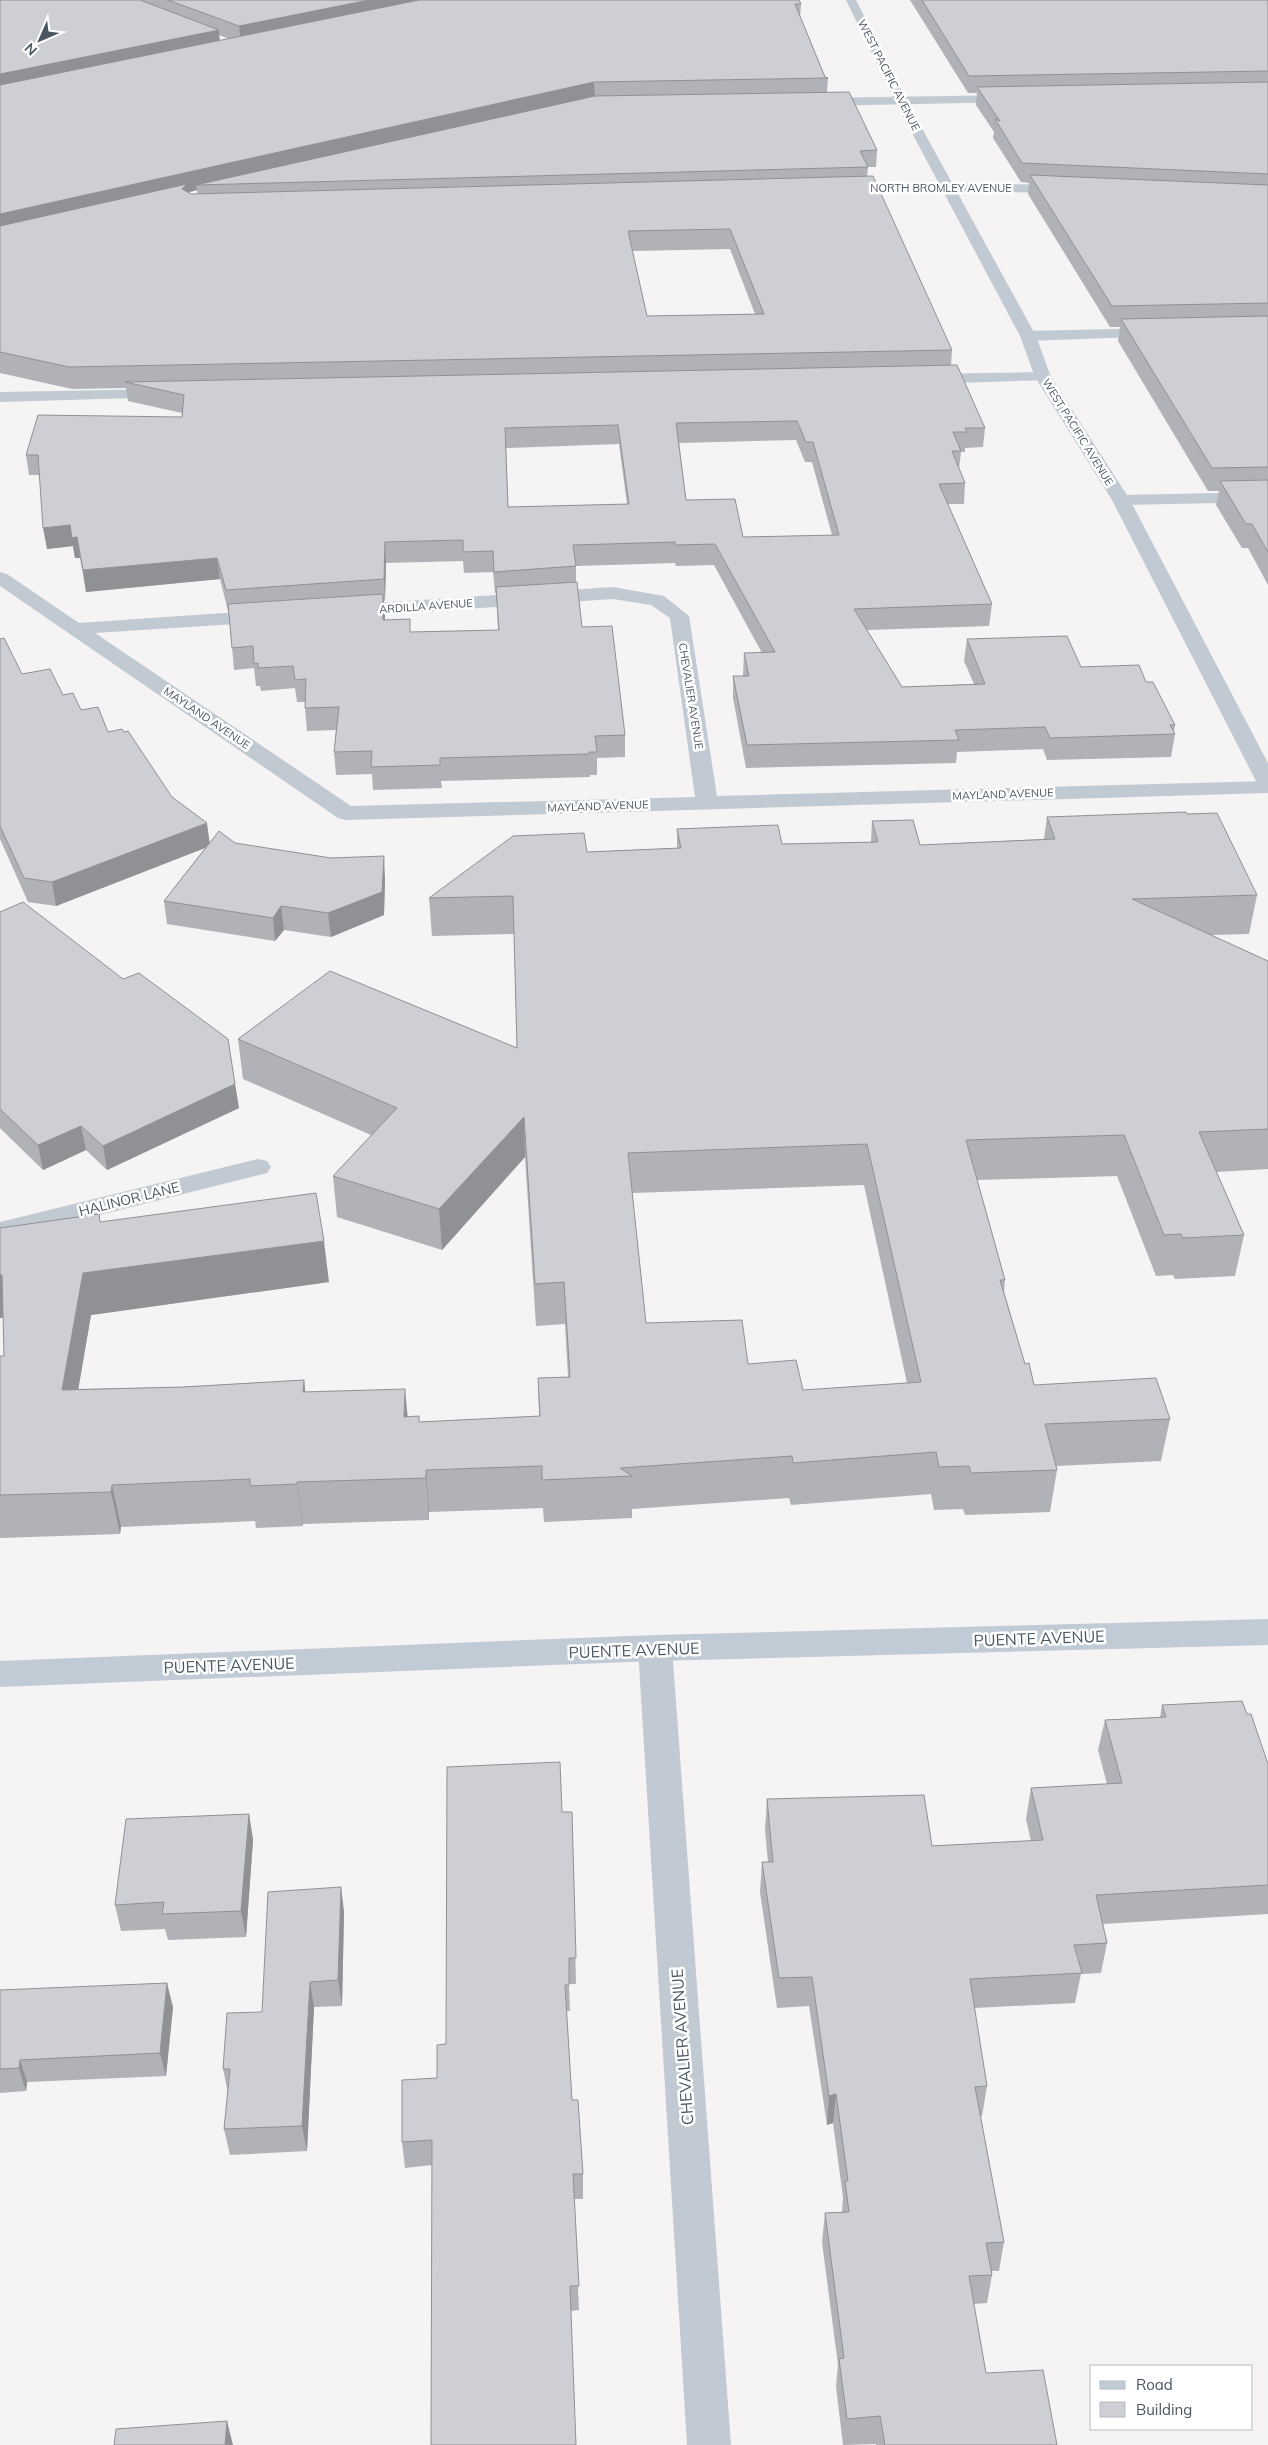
<svg xmlns="http://www.w3.org/2000/svg" width="1268" height="2445" font-family="Mulish,sans-serif">
<rect width="100%" height="100%" fill="#f5f3f3"/>
<g fill="none" stroke-linecap="round" stroke-linejoin="round">
<g fill="#c1cad2" fill-rule="evenodd">
<polygon points="1013,95 1019,99 1017,102 816,106 810,102 816,98"/>
<polygon points="949,183 1067,185 1074,189 1067,193 949,191 842,194 835,190 842,186"/>
<polygon points="1157,328 1165,333 1162,336 1028,341 1020,336 1028,331"/>
<polygon points="1043,372 1049,374 1051,377 1049,380 927,384 919,379 927,374"/>
<polygon points="164,389 172,394 170,397 0,402 0,392"/>
<polygon points="1268,492 1268,502 1121,505 1115,504 1112,500 1115,496 1121,495"/>
<polygon points="0,572 7,574 79,623 267,610 274,612 277,616 274,620 267,622 95,633 351,806 695,797 670,618 651,605 613,599 347,617 340,615 337,611 340,607 347,605 613,587 664,596 689,616 717,796 1268,781 1268,793 346,820 338,818 0,586"/>
<polygon points="258,1159 267,1161 271,1167 267,1173 0,1240 0,1222"/>
<polygon points="655,1635 667,1639 672,1648 731,2445 687,2445 638,1648 643,1639"/>
</g>
<polygon fill="#c1cad2" fill-rule="evenodd" points="846,0 856,0 907,101 1036,336 1051,377 1130,500 1268,763 1268,789 1260,788 1257,783 1112,500 1035,377 1020,336 895,101"/>
<polygon fill="#c1cbd6" fill-rule="evenodd" points="1268,1619 1268,1645 655,1661 0,1687 0,1661 655,1635"/>
</g>
<g fill="#b0b2b7" fill-rule="evenodd">
<path d="M0,0h799l2,4 -1,14 25,59 3,1 -1,14 50,58 -1,17h-8l-1,9 85,174 -1,15 34,63 -2,19 -18,1v4h-4l-2,17 6,14 -1,21h-16l44,100 -3,22 -122,4 35,57 72,-3 -10,-23 3,-22 179,43 29,43 -1,6 1,3 -4,23 -124,3 -4,-11 -86,3 -1,11 -210,5 -13,-70v-22h10l1,-23h18l-48,-88 -38,1 -1,-3 -99,3v16l6,45 43,108v22l-28,1v17h-7v2l-149,4 1,7 -69,2 -1,-16 -36,1 -2,-23 2,-22 -29,1 -2,-23v-6h-8l-2,-14 -34,3 -1,-5h-4l-2,-18 -20,2 -5,-59h-1l-8,-32 -134,13 -6,-34h-5l-2,-12 -26,3 -7,-74h-11l-3,-20 156,-38v-4l-54,-12 -2,-13 -54,1 -72,-16zM219,35l10,4 -9,2zM197,190v4h-6l-3,-1zM730,249l25,65 -108,2 -15,-65zM796,440l9,22h7l20,73 -89,2 -57,-37 -7,-57zM619,444l8,60 -119,3 -2,-59zM463,561l1,12 29,-1 2,21h1l2,37 -87,2 -26,-12 -1,-19 1,-1 1,-37z"/>
<polygon points="910,0 1268,0 1268,585 1248,548 1242,548 1216,505 1219,491 1208,491 1118,341 1120,327 1110,327 1028,194 1029,183 1021,182 993,138 994,132 976,105 977,93 968,93"/>
<polygon points="0,639 22,674 63,695 108,732 172,797 210,843 235,843 385,879 384,915 331,937 284,930 275,941 167,924 164,901 205,848 56,906 28,902 0,839"/>
<path d="M1187,814l70,81 -8,39 -38,1 57,26v208l-52,3 28,63 -9,41 -60,3 -2,-4 -17,1 -39,-100 -140,4 28,100 -1,12 21,72 9,21 136,34 -9,42 -105,5 1,4 -7,42 -85,3 -2,-6 -29,1 -3,-16 -140,11 -2,-7 -157,11v9l-88,4 -1,-14 -114,4v8l-126,4v2l-47,2 -1,-7 -134,6 -1,7 -120,4v-182h4l-1,-39 -3,1v-90l101,-6 228,60 -238,33 -13,74 105,-2 121,-7 1,12 102,25 12,5 120,-6 -1,-38 30,-1 -3,-53 -29,2 -11,-169 -83,93 -105,-33 -4,-41 38,-41 -128,-56 -5,-40 279,9 -3,-114 -82,2 -3,-38 158,-46 90,-4v-19l105,15 89,-2 1,-21 48,24 124,-6 3,-22zM864,1185l43,198 -104,7 -55,-26 -102,-41 -14,-130z"/>
<polygon points="0,912 235,1084 239,1108 107,1170 86,1150 43,1170 0,1128"/>
<polygon points="1162,1705 1247,1714 1268,1764 1268,1914 1103,1924 1107,1943 1101,1973 1081,1974 1075,2003 974,2008 987,2086 982,2116 980,2116 1004,2242 999,2271 992,2271 992,2275 987,2303 974,2304 986,2373 1057,2445 876,2445 876,2444 843,2445 836,2386 838,2365 822,2242 825,2213 842,2212 843,2197 833,2123 827,2125 809,2006 777,2008 760,1892 762,1862 768,1862 765,1830 767,1799 932,1846 1031,1841 1026,1819 1031,1788 1107,1784 1098,1750 1105,1720 1160,1718"/>
<polygon points="562,1812 572,1812 576,1984 569,1984 570,2011 566,2011 572,2100 583,2174 583,2199 574,2199 579,2310 571,2311 432,2165 405,2168 402,2142 437,2078 446,2044"/>
<polygon points="249,1814 253,1840 246,1937 168,1940 165,1929 121,1931 115,1905"/>
<polygon points="341,1887 344,1913 342,2006 314,2007 307,2151 230,2155 224,2129 228,2093 223,2069 262,2012"/>
<polygon points="0,1990 173,2007 166,2076 27,2082 26,2091 0,2093"/>
</g>
<g fill="#909195">
<polygon points="369,0 451,0 241,43 239,26"/>
<polygon points="219,30 220,47 0,92 0,74"/>
<polygon points="594,82 595,100 196,185 197,190 0,235 0,214"/>
<polygon points="70,525 77,537 80,558 75,558 73,546 47,549 43,528"/>
<polygon points="385,542 386,563 385,600 384,579"/>
<polygon points="217,558 220,579 86,592 83,570"/>
<polygon points="383,594 385,616 384,642 383,620"/>
<polygon points="207,823 210,846 56,906 52,882"/>
<polygon points="384,856 385,879 384,915 331,937 328,913"/>
<polygon points="281,906 284,930 275,941 273,918"/>
<polygon points="235,1084 239,1108 107,1170 103,1146"/>
<polygon points="524,1117 525,1157 442,1250 439,1209"/>
<polygon points="81,1126 86,1150 43,1170 38,1145"/>
<polygon points="324,1241 329,1282 91,1315 71,1432 62,1390 83,1273"/>
<polygon points="0,1275 2,1275 12,1316 0,1318"/>
<polygon points="304,1380 309,1422 303,1392"/>
<polygon points="405,1389 409,1431 404,1417"/>
<polygon points="426,1470 429,1512 429,1520 426,1478"/>
<polygon points="297,1482 303,1524 303,1526 297,1484"/>
<polygon points="112,1485 121,1527 120,1534 111,1492"/>
<polygon points="249,1814 253,1840 246,1937 241,1911"/>
<polygon points="341,1887 344,1913 342,2006 338,1980"/>
<polygon points="310,1982 314,2007 307,2151 302,2126"/>
<polygon points="167,1983 173,2007 166,2076 160,2053"/>
<polygon points="20,2060 27,2082 26,2091 19,2068"/>
<polygon points="836,2094 833,2123 827,2125 829,2096"/>
<polygon points="227,2421 233,2445 225,2445"/>
</g>
<g fill="#cdcfd5" stroke="#909195" fill-rule="evenodd">
<polygon points="0,0 140,0 219,30 0,74"/>
<polygon points="168,0 369,0 239,26"/>
<polygon points="419,0 799,0 801,4 795,4 825,77 828,78 594,82 0,214 0,85"/>
<polygon points="922,0 1268,0 1268,71 969,76"/>
<polygon points="1268,82 1268,174 1022,163 995,119 1000,121 977,87"/>
<polygon points="849,92 877,150 860,151 868,167 196,185 595,96"/>
<polygon points="1030,175 1268,185 1268,303 1112,306"/>
<path d="M873,176l79,174 -883,17 -69,-15v-126l187,-42 -5,5 9,5zM730,229l34,85 -117,2 -19,-85z"/>
<polygon points="1268,316 1268,467 1212,468 1121,319"/>
<path d="M957,365l28,63h-20l2,4h-14l8,19h-9l13,32 -26,1 53,120 -138,5 48,78 83,-3 -18,-45 100,-3 14,31 58,-2 7,17h7l22,43h-5l5,9 -125,4 -5,-11 -90,3 4,10 -212,5 -14,-69h16l-5,-23 31,-1 -60,-108 -39,1 -1,-3 -102,3 3,21 -82,6 -1,-21 -30,1v-12l-78,2 -1,37 -158,11 -9,-32 -134,12 -6,-33 -5,1 -2,-13 -27,3 -5,-73h-12l12,-40 144,2 2,-22 -59,-13zM797,421l9,21h7l26,93 -96,2 -8,-38 -49,1 -10,-77zM618,425l11,79 -121,3 -3,-79z"/>
<polygon points="1268,480 1268,552 1252,524 1246,524 1220,481"/>
<polygon points="577,582 582,627 612,626 625,735 595,736 597,752 589,752 589,754 440,758 440,765 371,767 372,751 334,752 339,707 305,708 306,679 295,680 293,666 258,668 258,663 254,664 253,646 232,648 228,604 383,594 383,620 410,619 410,632 499,630 496,587"/>
<polygon points="4,638 22,674 50,669 63,695 73,693 81,710 98,707 108,732 122,729 124,732 128,731 172,797 207,823 52,882 24,878 0,826 0,639"/>
<path d="M1186,812l1,2 30,-1 40,82 -125,4 136,62v168l-69,3 45,103 -61,3 -2,-4 -17,1 -40,-100 -158,5 39,140h-5l25,84 4,-1 5,22 122,-7 14,41 -125,5 12,46 -86,3 -2,-7 -30,1 -3,-15 -143,11 -1,-7 -172,12 12,8 -90,4v-14l-116,4v8l-129,4v2l-47,2v-7l-138,6 -1,7 -111,3v-139h4l-2,-81h-2v-47l99,-14 1,8 216,-29 8,48 -241,32 -21,117 121,-3 121,-7 -1,12 102,-3 -1,28 15,-1v6l121,-6 -2,-38 32,-1 -6,-95 -29,2 -11,-167 -85,92 -106,-33 64,-68 -159,-69 92,-68 187,77 -4,-152 -84,2 84,-62 71,-3 3,19 94,-4 -4,-19 101,-4 4,19 96,-2 -6,-21 41,-1 7,25 135,-6 -8,-22zM867,1144l54,238 -118,8 -7,-30 -48,4 -6,-44 -96,3 -18,-170z"/>
<polygon points="219,831 235,843 331,858 384,856 382,892 328,913 281,906 273,918 164,901"/>
<polygon points="23,902 123,979 139,973 228,1039 235,1084 103,1146 81,1126 38,1145 0,1109 0,912"/>
<polygon points="1242,1701 1247,1714 1251,1714 1268,1764 1268,1885 1096,1895 1107,1943 1074,1945 1082,1973 970,1979 987,2086 975,2087 1004,2242 986,2243 992,2275 969,2276 986,2373 1043,2370 1057,2445 885,2445 880,2416 847,2419 839,2359 844,2358 825,2213 849,2212 845,2181 848,2181 836,2094 829,2096 812,1977 779,1978 762,1862 773,1862 767,1799 924,1795 932,1846 1043,1840 1031,1788 1122,1783 1105,1720 1166,1717 1162,1705"/>
<polygon points="560,1762 562,1812 572,1812 576,1958 569,1958 569,1985 565,1985 572,2100 578,2100 583,2174 573,2174 579,2286 570,2286 576,2445 431,2445 432,2140 402,2142 402,2080 437,2078 437,2045 446,2044 447,1767"/>
<polygon points="249,1814 241,1911 162,1914 164,1902 115,1905 126,1819"/>
<polygon points="341,1887 338,1980 310,1982 302,2126 224,2129 230,2069 223,2069 227,2013 262,2012 268,1892"/>
<polygon points="167,1983 160,2053 20,2060 19,2068 0,2069 0,1990"/>
<polygon points="227,2421 225,2445 114,2445 116,2429"/>
</g>
<g text-anchor="middle" stroke-width="5" stroke-linejoin="round" paint-order="stroke">
<g font-size="11" fill="#4a5661" stroke="#fff">
<text transform="translate(889 75) rotate(63)" y="4">WEST PACIFIC AVENUE</text>
<text x="941" y="192">NORTH BROMLEY AVENUE</text>
<text transform="translate(1078 432) rotate(58)" y="4">WEST PACIFIC AVENUE</text>
<text transform="translate(426 606) rotate(-4)" y="4">ARDILLA AVENUE</text>
<text transform="translate(691 696) rotate(81)" y="4">CHEVALIER AVENUE</text>
<text transform="translate(207 718) rotate(34)" y="4">MAYLAND AVENUE</text>
<text transform="translate(1003 794) rotate(-2)" y="4">MAYLAND AVENUE</text>
<text transform="translate(598 806) rotate(-2)" y="4">MAYLAND AVENUE</text>
</g>
<g font-size="14" fill="#4a5661" stroke="#fff">
<text transform="translate(129 1199) rotate(-14)" y="5">HALINOR LANE</text>
</g>
<g font-size="16" fill="#4a5661" stroke="#fff">
<text transform="translate(1039 1638) rotate(-2)" y="6">PUENTE AVENUE</text>
<text transform="translate(634 1650) rotate(-2)" y="6">PUENTE AVENUE</text>
<text transform="translate(229 1665) rotate(-2)" y="6">PUENTE AVENUE</text>
<text transform="translate(682 2047) rotate(-94)" y="6">CHEVALIER AVENUE</text>
</g>
</g>
<rect x="1090" y="2365" width="162" height="65" fill="#ffffff" stroke="#b7bbc0"/>
<rect x="1100" y="2381" width="25" height="8" fill="#c1cbd6" stroke="#b7bbc0"/>
<text x="1136" y="2390" font-size="15" fill="#4a5661">Road</text>
<rect x="1100" y="2402" width="25" height="15" fill="#cdcfd5" stroke="#b7bbc0"/>
<text x="1136" y="2415" font-size="15" fill="#4a5661">Building</text>
<g transform="translate(40 40) rotate(225)" stroke="#ffffff" stroke-width="4" paint-order="stroke">
<path d="M0-4L9 19L0 12L-9 19Z" fill="#4a5661"/>
<text y="-8" font-size="14" font-weight="bold" text-anchor="middle" fill="#4a5661">N</text>
</g>
</svg>
